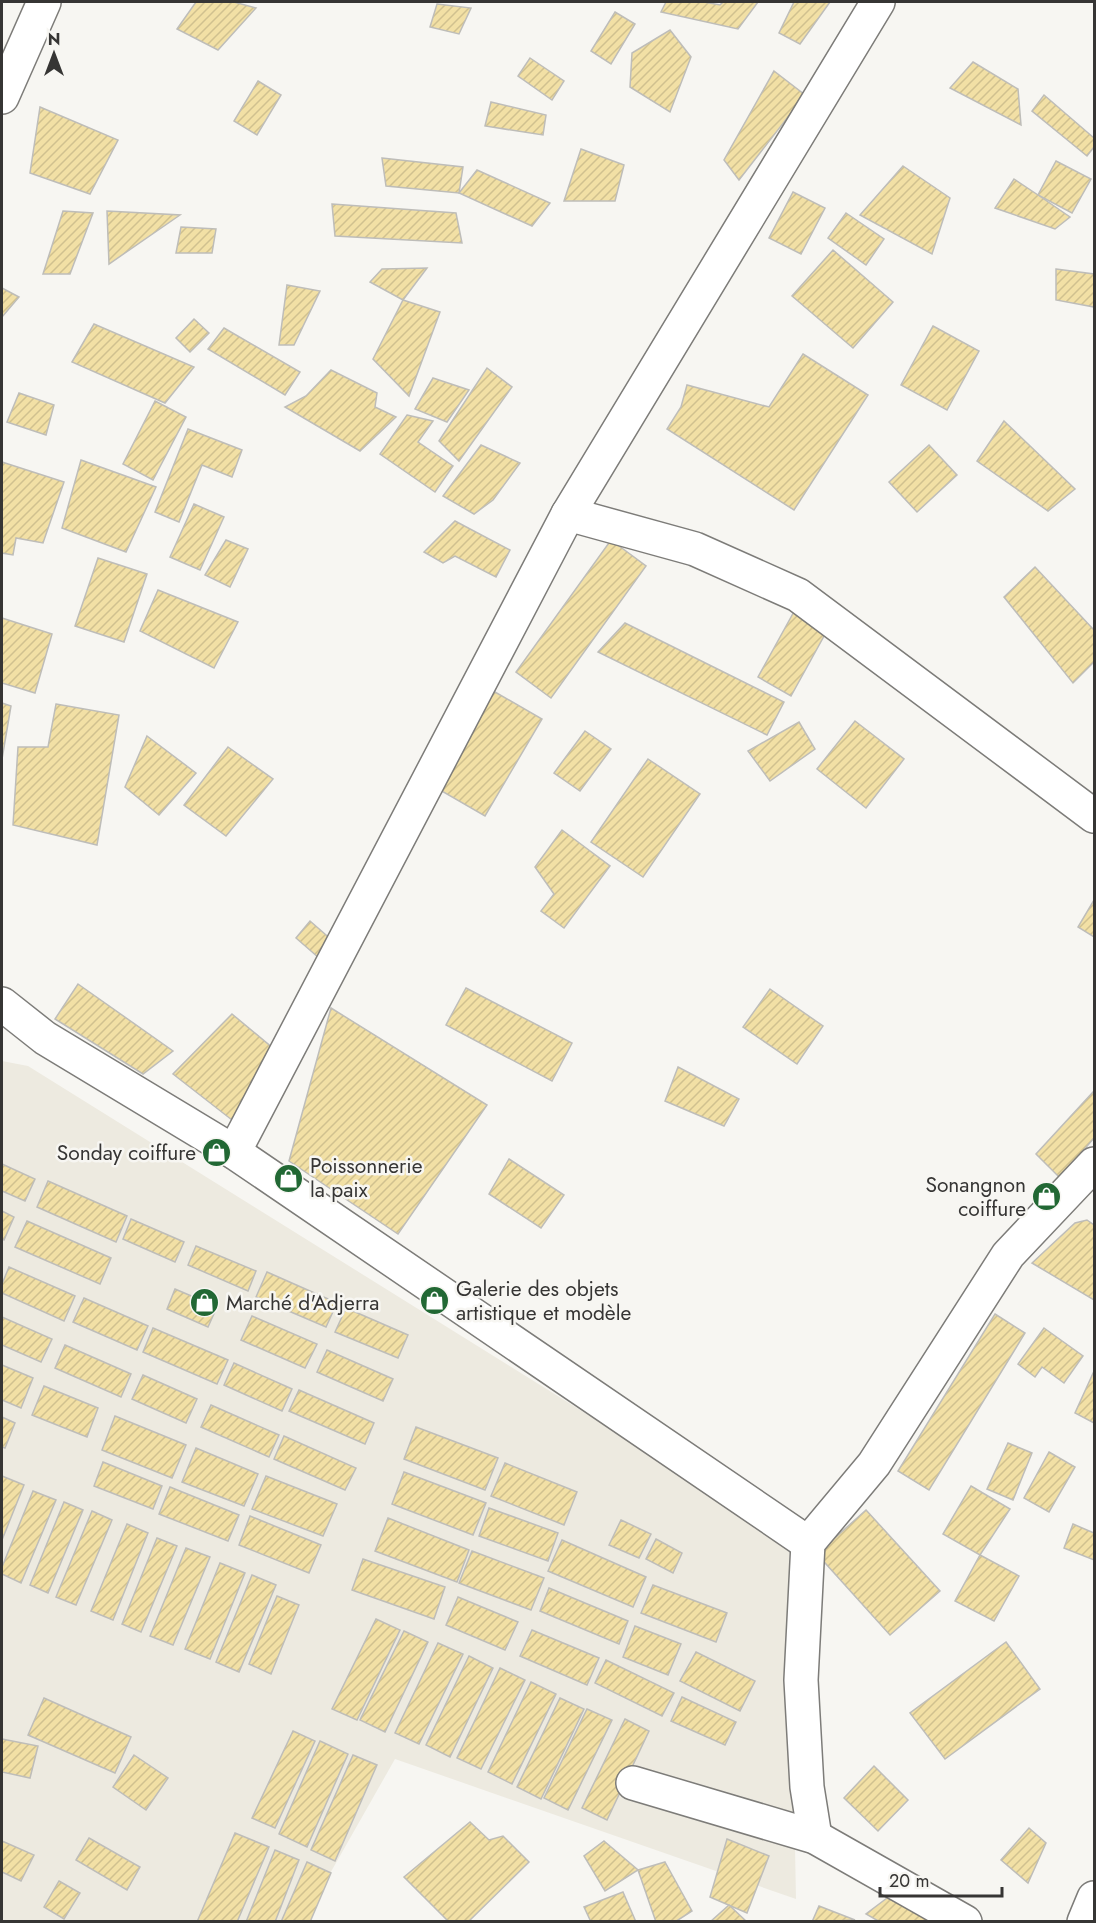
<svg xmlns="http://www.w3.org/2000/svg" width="1096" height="1923" font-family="Jost,sans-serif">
<defs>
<pattern id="building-hatch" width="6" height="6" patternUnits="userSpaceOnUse" patternTransform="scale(1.5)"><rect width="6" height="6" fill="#f2e0a5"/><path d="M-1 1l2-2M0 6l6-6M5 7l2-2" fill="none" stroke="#d0c18f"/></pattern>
</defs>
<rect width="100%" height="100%" fill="#f7f6f2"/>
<polygon fill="#edeae0" points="2,1061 28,1066 789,1540 796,1899 395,1759 303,1921 2,1921"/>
<g fill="url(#building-hatch)" stroke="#bebdb9" stroke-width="1.5">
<polygon points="196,2 234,2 256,8 218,50 177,29"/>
<polygon points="666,2 704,2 720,5 723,2 758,2 738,29 661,12"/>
<polygon points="794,2 830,2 800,44 779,33"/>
<polygon points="437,4 471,8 459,34 430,27"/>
<polygon points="615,12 635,24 611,64 591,51"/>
<polygon points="670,30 691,57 670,112 630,87 632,53"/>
<polygon points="530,58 564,81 552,100 518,76"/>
<polygon points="973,62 1018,89 1021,125 950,88"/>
<polygon points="774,71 805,95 739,180 724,160"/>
<polygon points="258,81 281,95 257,135 234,121"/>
<polygon points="1044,95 1094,138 1094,147 1087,156 1032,111"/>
<polygon points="491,102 546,115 543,135 485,126"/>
<polygon points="40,107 118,140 90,194 30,173"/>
<polygon points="581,149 624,165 615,201 564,201"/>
<polygon points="382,158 463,167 459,193 386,186"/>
<polygon points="1056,161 1091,179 1072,213 1038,195"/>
<polygon points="903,166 950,198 932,254 860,215"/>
<polygon points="477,170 550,203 532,226 459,193"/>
<polygon points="1014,179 1038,195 1070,217 1055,229 995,208"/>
<polygon points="793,192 825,208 801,254 769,238"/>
<polygon points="332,204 456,213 462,243 335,236"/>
<polygon points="63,211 93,213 70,274 43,274"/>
<polygon points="107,211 180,215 109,264"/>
<polygon points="846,213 884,239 866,265 828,238"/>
<polygon points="181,227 216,229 212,253 176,253"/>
<polygon points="833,250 893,302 853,348 792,296"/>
<polygon points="427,268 403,300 370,282 382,269"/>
<polygon points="1056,269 1094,274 1094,307 1056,300"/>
<polygon points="287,285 320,291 294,345 279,345"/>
<polygon points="2,288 19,297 2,317"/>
<polygon points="403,300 440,312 409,396 373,359"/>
<polygon points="194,319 209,333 190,352 176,338"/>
<polygon points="94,324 194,367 165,403 72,362"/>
<polygon points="933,326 979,351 947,410 901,385"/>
<polygon points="224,328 300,372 285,395 208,349"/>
<polygon points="803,354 868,395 794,510 667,429 681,407 687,385 769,407"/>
<polygon points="487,368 512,387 459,461 439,441"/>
<polygon points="331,370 377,393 375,407 396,417 360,451 285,407 306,396"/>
<polygon points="433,378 469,390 447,422 415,409"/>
<polygon points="19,393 54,405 46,435 7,422"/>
<polygon points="155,401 186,417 153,480 123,464"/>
<polygon points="407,415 433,421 418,442 453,466 435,492 380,454"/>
<polygon points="1004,421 1075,489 1048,511 977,461"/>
<polygon points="188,429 242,450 232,477 202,465 179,522 155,512"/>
<polygon points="481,445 520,463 493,500 474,514 443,496"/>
<polygon points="929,445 957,475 917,512 889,482"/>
<polygon points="81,460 156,487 126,552 62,528"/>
<polygon points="2,462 64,482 43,543 16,538 13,555 2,553"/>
<polygon points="194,504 224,517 200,570 170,557"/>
<polygon points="455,521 510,550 496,577 455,556 443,563 424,552"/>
<polygon points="226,540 248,549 230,587 205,575"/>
<polygon points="611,540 646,566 551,698 516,672"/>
<polygon points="98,558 147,574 124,642 75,626"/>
<polygon points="1035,567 1094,630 1094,662 1073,683 1004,597"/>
<polygon points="158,590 238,622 214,668 140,631"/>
<polygon points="796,608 829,627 791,696 758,677"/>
<polygon points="2,618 52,634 35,693 2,683"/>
<polygon points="625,623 784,702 767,735 598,652"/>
<polygon points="488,688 542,719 485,816 433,786"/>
<polygon points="2,703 11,706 2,759"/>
<polygon points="56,704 119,715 97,845 13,825 18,747 48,747"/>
<polygon points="855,721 904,759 866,808 817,769"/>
<polygon points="799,722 815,749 770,781 748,751"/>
<polygon points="585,731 611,749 580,791 554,773"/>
<polygon points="147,736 196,773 159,815 125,787"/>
<polygon points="228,747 273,779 226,836 184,805"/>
<polygon points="648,759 700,794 643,877 591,842"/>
<polygon points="562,830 610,866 564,928 541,911 554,894 535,867"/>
<polygon points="1094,900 1094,937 1078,927"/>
<polygon points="310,921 333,941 319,958 296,938"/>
<polygon points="78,984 173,1051 143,1074 55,1019"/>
<polygon points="466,988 572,1043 552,1081 446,1025"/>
<polygon points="770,989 823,1026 797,1064 743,1027"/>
<polygon points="331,1008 487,1105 398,1234 289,1161"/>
<polygon points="232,1014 274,1049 232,1120 173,1074"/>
<polygon points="678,1067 739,1099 724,1126 665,1101"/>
<polygon points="1094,1091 1094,1138 1060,1178 1036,1154"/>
<polygon points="509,1159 564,1195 541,1228 489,1194"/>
<polygon points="2,1164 35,1179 25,1201 2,1191"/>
<polygon points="48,1181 127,1216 116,1242 37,1207"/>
<polygon points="2,1211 14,1217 4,1240 2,1239"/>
<polygon points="131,1219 184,1242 175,1262 123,1239"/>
<polygon points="1087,1220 1094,1225 1094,1300 1032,1263 1075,1223"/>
<polygon points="27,1221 111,1258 100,1284 15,1247"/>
<polygon points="196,1246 256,1271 248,1291 188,1265"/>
<polygon points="9,1267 75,1296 64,1321 2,1293 2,1284"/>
<polygon points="267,1272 337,1303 326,1327 256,1297"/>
<polygon points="175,1289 217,1307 208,1327 167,1309"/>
<polygon points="84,1298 148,1326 137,1350 73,1322"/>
<polygon points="346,1308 408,1335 398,1358 335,1332"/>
<polygon points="995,1314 1025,1333 929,1490 898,1471"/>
<polygon points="252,1316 317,1344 305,1368 241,1340"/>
<polygon points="2,1317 52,1339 41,1362 2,1345"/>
<polygon points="153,1328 228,1360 217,1384 143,1352"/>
<polygon points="1044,1328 1083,1356 1064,1383 1042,1367 1035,1377 1018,1364"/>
<polygon points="65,1345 131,1374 121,1397 55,1368"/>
<polygon points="327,1350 393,1379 383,1401 317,1372"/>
<polygon points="234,1363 292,1389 282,1411 224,1385"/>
<polygon points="2,1365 33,1378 21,1408 2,1400"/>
<polygon points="1094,1371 1094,1423 1075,1413"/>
<polygon points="143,1375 197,1399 186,1423 132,1399"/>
<polygon points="44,1386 98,1408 87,1437 32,1415"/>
<polygon points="299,1390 374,1423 365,1444 289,1411"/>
<polygon points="211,1405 279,1435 269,1457 201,1427"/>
<polygon points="115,1416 186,1445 172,1478 102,1450"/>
<polygon points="2,1417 15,1423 5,1448 2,1447"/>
<polygon points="416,1427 498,1458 485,1490 404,1459"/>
<polygon points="284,1436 356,1468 345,1490 274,1459"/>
<polygon points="1008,1443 1032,1453 1013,1500 987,1489"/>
<polygon points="196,1448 258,1474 244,1506 182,1482"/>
<polygon points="1049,1452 1075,1467 1049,1512 1024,1498"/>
<polygon points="103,1462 162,1486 153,1509 94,1486"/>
<polygon points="505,1463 577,1492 564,1525 491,1496"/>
<polygon points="404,1472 486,1503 473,1535 392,1504"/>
<polygon points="2,1476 24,1485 2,1540"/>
<polygon points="266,1476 337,1504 323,1536 252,1509"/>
<polygon points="971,1486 1010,1509 980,1555 943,1534"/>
<polygon points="170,1487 239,1515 228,1541 159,1514"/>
<polygon points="33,1491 56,1500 21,1583 2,1574 2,1567"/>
<polygon points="64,1502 83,1510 48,1593 30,1585"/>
<polygon points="489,1508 558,1533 548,1561 479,1536"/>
<polygon points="866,1510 940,1591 890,1635 817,1554"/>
<polygon points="92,1511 112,1520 76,1605 56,1597"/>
<polygon points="250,1516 321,1545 309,1573 239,1545"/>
<polygon points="388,1518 469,1550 457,1582 375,1551"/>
<polygon points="621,1520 651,1534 639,1558 609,1545"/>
<polygon points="127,1524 148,1533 113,1620 91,1611"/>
<polygon points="1073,1524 1094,1533 1094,1560 1064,1548"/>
<polygon points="157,1538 177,1546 141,1632 122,1624"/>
<polygon points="656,1539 682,1553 673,1573 646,1559"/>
<polygon points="562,1540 646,1577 633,1607 548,1571"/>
<polygon points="186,1548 210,1557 173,1645 150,1636"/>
<polygon points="472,1551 544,1578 531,1610 459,1583"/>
<polygon points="980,1555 1019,1576 994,1621 955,1601"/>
<polygon points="363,1559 445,1587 434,1619 352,1590"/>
<polygon points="220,1563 245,1573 210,1659 185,1649"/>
<polygon points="252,1575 276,1585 239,1672 216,1662"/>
<polygon points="653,1585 727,1613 716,1642 641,1613"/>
<polygon points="549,1588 628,1621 619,1644 540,1611"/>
<polygon points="277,1596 299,1605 271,1674 249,1664"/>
<polygon points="458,1597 518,1622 505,1650 446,1625"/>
<polygon points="376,1619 400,1630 357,1720 332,1709"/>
<polygon points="635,1626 681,1644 668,1675 623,1657"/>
<polygon points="532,1630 599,1658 587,1685 520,1656"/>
<polygon points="404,1631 428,1642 385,1732 360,1720"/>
<polygon points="1006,1642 1040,1689 945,1759 910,1713"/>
<polygon points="438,1643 463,1654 419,1744 395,1733"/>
<polygon points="696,1652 755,1681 740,1711 680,1681"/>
<polygon points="469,1656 493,1668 450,1757 426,1745"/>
<polygon points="606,1660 674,1693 662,1716 595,1683"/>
<polygon points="500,1668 525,1680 481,1769 457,1758"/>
<polygon points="531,1682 556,1694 512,1784 488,1772"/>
<polygon points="682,1697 736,1722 725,1745 671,1721"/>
<polygon points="44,1698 131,1737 115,1773 28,1735"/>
<polygon points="560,1698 584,1709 541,1799 517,1787"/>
<polygon points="587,1709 612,1720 568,1810 544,1798"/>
<polygon points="625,1719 649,1731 607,1820 582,1808"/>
<polygon points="293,1731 315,1741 275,1828 252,1818"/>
<polygon points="2,1739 38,1746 30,1778 2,1772"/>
<polygon points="320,1741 348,1754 307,1847 279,1834"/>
<polygon points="134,1755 168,1778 146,1810 113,1787"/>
<polygon points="353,1755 377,1765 335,1861 311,1850"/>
<polygon points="874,1766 908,1800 878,1831 844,1798"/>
<polygon points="470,1822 489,1840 503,1836 529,1862 468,1922 449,1922 404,1877"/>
<polygon points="1029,1828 1046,1843 1028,1883 1001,1860"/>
<polygon points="235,1833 269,1847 237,1922 197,1922"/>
<polygon points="89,1838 140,1867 127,1890 76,1860"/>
<polygon points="727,1839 769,1856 747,1913 710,1897"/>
<polygon points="2,1841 34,1855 21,1881 2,1872"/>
<polygon points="604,1841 638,1870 605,1891 584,1856"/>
<polygon points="275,1850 299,1860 275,1922 246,1922"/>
<polygon points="307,1862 331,1873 310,1922 281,1922"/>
<polygon points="665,1862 692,1911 675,1922 656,1922 638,1870"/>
<polygon points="59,1881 80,1893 64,1919 44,1907"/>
<polygon points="623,1892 636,1922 591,1922 584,1907"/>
<polygon points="887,1898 942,1922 880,1922 866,1914"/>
<polygon points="729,1905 747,1922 710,1922"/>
<polygon points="819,1906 855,1920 812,1922"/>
</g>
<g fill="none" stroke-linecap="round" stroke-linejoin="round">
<defs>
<g id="minor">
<polyline points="2,97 44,2"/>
<polyline points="568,514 695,549 798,595 1094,816"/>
<polyline points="2,1004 45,1038 234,1152 808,1543"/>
<polyline points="234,1152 568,514 878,2"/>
<polyline points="633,1783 815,1837 965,1922"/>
<polyline points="815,1837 807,1787 801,1680 808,1543 874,1464 1008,1255 1094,1164"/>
<polyline points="1084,1922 1094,1898"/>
</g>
</defs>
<use href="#minor" stroke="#7d7c79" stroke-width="36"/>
<use href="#minor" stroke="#fff" stroke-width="33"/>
</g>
<defs>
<symbol id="shop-disc" viewBox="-11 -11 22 22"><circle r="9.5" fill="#226834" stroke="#f7f6f2"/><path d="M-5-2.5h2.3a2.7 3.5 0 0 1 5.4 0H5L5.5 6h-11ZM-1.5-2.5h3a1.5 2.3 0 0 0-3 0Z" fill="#fff"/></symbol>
</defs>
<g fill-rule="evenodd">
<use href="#shop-disc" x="200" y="1136" width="33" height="33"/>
<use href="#shop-disc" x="272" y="1162" width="33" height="33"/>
<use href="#shop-disc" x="1030" y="1180" width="33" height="33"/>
<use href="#shop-disc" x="418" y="1284" width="33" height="33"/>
<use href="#shop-disc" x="188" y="1286" width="33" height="33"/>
</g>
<g text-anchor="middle" stroke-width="5" stroke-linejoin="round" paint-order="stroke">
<g font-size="21" fill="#363534" stroke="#f7f6f2" text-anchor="start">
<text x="196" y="1160" text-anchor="end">Sonday coiffure</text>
<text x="310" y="1173">Poissonnerie<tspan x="310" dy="24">la paix</tspan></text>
<text x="1026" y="1192" text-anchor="end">Sonangnon<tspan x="1026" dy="24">coiffure</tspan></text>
<text x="456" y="1296">Galerie des objets<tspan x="456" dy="24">artistique et modèle</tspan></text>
<text x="226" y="1310">Marché d'Adjerra</text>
</g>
</g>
<rect width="1096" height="1923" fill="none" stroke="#363534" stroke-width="6"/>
<g transform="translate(54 54)" stroke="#f7f6f2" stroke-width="4.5" paint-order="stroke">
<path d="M0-4.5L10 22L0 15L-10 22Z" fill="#363534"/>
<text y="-9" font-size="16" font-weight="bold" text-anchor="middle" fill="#363534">N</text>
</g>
<path d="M880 1887v9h122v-9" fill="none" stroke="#363534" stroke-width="3"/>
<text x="889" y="1887" font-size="18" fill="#363534" stroke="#f7f6f2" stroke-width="4.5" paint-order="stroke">20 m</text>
</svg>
